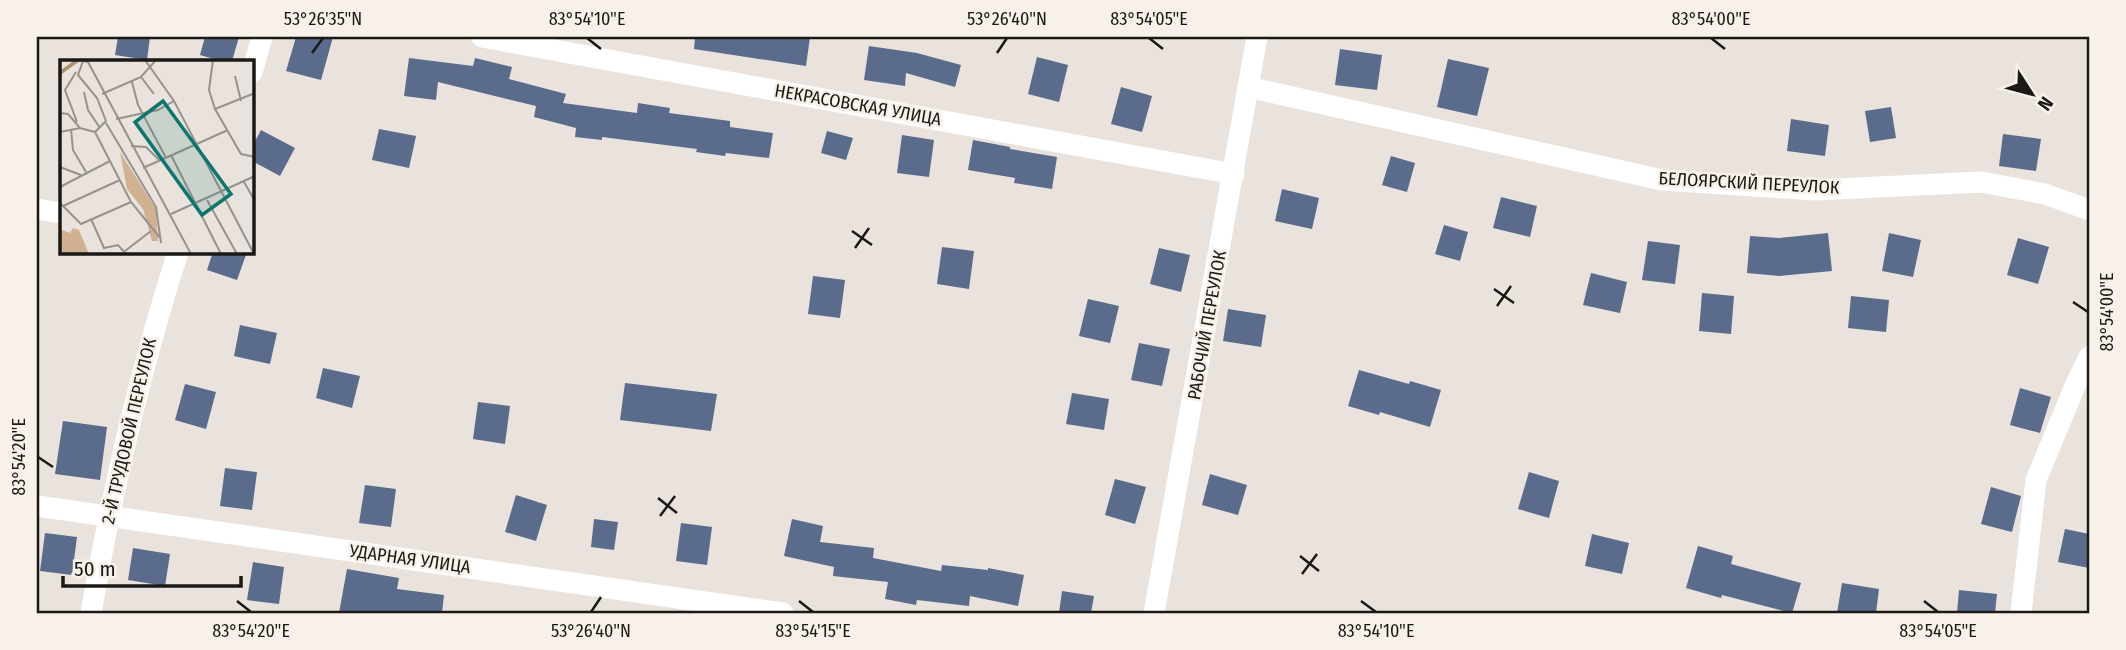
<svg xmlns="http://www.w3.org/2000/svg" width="2126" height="650" font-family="'Fira Sans Condensed',sans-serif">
<rect width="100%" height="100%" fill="#eae3dd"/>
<g fill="#5a6b8c">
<polygon points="118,37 150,37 147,60 115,55"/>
<polygon points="205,37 239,37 232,61 221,61 200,55"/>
<polygon points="296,37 333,37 321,80 286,71"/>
<polygon points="695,37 810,37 806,66 694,49"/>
<polygon points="869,46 917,53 961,65 955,87 906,73 905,86 864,80"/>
<polygon points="1340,49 1382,55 1377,90 1335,85"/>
<polygon points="1037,57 1068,65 1059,102 1028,94"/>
<polygon points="409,58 473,66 475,58 512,67 509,79 566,94 563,103 637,113 638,103 670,108 669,113 730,121 730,127 773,133 769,158 726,153 725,156 696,152 697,149 602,137 602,140 575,137 576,128 534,117 536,106 438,82 436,100 404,96"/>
<polygon points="1448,59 1489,68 1477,116 1437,107"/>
<polygon points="1121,87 1152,96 1142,132 1111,124"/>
<polygon points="1891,107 1896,138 1870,142 1865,111"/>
<polygon points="1791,119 1829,125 1825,156 1787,151"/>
<polygon points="379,129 416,136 409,168 372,160"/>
<polygon points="261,130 295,148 280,176 252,161 252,147"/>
<polygon points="827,131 853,138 846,160 821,153"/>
<polygon points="2003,134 2041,139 2036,171 1999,166"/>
<polygon points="902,135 934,140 929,177 897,173"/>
<polygon points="973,140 1010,147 1010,149 1057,157 1052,189 1014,183 1015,178 968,170"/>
<polygon points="1391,156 1415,163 1407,192 1382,185"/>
<polygon points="1282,189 1319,198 1312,229 1275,221"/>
<polygon points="1501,197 1537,206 1530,237 1493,228"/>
<polygon points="1444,225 1468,232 1460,261 1435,254"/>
<polygon points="1828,233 1832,271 1779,276 1747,273 1750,236 1779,238"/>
<polygon points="1889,233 1921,240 1913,277 1882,271"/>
<polygon points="2018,238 2049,247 2038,284 2007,275"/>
<polygon points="1648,241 1680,245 1675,284 1642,280"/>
<polygon points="942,247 974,251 969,289 937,284"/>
<polygon points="1159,248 1190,255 1181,292 1150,284"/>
<polygon points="213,252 247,252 237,280 207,270"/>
<polygon points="1591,273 1627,282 1620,313 1583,305"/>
<polygon points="813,276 845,280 840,318 808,314"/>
<polygon points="1702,293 1734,296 1731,334 1699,331"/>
<polygon points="1851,296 1889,300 1886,332 1848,328"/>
<polygon points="1088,299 1119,306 1110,343 1079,336"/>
<polygon points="1228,309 1266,315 1261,347 1223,341"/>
<polygon points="240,325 277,333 270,364 234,356"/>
<polygon points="1139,343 1170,349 1162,386 1131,380"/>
<polygon points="323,368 360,376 352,408 316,398"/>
<polygon points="1359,370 1409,384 1410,381 1441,390 1430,427 1380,412 1379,415 1348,406"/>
<polygon points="625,383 717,394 711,431 620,420"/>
<polygon points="185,384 216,392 206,429 175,420"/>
<polygon points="2020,388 2051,397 2040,433 2010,425"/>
<polygon points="1072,393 1109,399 1104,430 1066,424"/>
<polygon points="478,402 510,406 505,444 473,439"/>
<polygon points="63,421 107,427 100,480 55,474"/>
<polygon points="225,468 257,472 252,510 220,506"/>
<polygon points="1529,472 1559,481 1549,518 1518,509"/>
<polygon points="1210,474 1247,485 1238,515 1202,505"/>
<polygon points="1115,479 1146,487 1135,524 1105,515"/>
<polygon points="365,485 396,489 391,527 359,523"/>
<polygon points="1991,487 2021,496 2012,532 1981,524"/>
<polygon points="516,495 547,505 536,541 505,532"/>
<polygon points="594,519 618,522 614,550 591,547"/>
<polygon points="792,519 823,526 820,542 874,548 873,558 941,571 942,565 988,570 988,568 1024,575 1018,606 970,596 969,606 917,600 916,605 885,599 888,582 833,576 834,567 784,556"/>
<polygon points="681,523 712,527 707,565 676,561"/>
<polygon points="2065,529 2089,534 2089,568 2058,562"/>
<polygon points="45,533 77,537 72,575 40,571"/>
<polygon points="1592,534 1629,543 1622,574 1585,566"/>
<polygon points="1698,546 1733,556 1731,564 1801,583 1792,613 1722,595 1721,598 1686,588"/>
<polygon points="133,548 170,554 165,586 128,580"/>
<polygon points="253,562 284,567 279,604 247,600"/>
<polygon points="347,569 399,578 397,589 444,595 442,613 339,613"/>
<polygon points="1842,583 1879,589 1876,613 1837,613"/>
<polygon points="1959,590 1997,594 1995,613 1957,613"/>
<polygon points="1062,591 1094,596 1091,613 1059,613"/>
</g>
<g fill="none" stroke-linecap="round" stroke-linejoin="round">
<g stroke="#fff" stroke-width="21">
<polyline points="482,37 1234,174"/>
<polyline points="252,72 262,37"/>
<polyline points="1248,87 1662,180 1816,190 1981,182 2045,194 2089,210"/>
<polyline points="37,209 61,213"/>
<polyline points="37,506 783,613"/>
<path d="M91,613c21,-122 49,-242 87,-361"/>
<polyline points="1154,613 1257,37"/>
<polyline points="2021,613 2036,480 2075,386 2089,357"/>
</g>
</g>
<path fill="none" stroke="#1b1916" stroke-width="2.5" d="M587,38l14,11M1149,38l14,11M1711,38l14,11M312,53l11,-15M997,53l10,-15M852,231l20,14M855,248l14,-20M1494,289l20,14M2073,302l15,10M1497,306l14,-20M38,457l15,10M658,498l19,15M660,516l15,-20M1300,556l19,15M1302,574l15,-20M237,601l14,11M799,601l14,11M1361,601l15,11M1924,601l14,11M591,612l10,-15"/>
<g text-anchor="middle" stroke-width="5" stroke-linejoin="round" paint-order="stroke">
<g font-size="18" fill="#1b1916" stroke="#f8f1ea">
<text transform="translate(858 105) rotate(10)" y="6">НЕКРАСОВСКАЯ УЛИЦА</text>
<text transform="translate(1749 183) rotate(3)" y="6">БЕЛОЯРСКИЙ ПЕРЕУЛОК</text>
<text transform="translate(1207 325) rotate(-80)" y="6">РАБОЧИЙ ПЕРЕУЛОК</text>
<text transform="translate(129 431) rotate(-77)" y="6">2-Й ТРУДОВОЙ ПЕРЕУЛОК</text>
<text transform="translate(410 559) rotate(8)" y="6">УДАРНАЯ УЛИЦА</text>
</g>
</g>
<g transform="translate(60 60)">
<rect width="194" height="194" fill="#eae3dd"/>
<path d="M60,92l36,57 2,32h-6l-9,-32 -16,-20zM13,168l6,2 10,24h-29v-25l10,4z" fill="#d0b191"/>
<path fill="none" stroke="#ac8e70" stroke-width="3.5" d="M0,13l18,-13"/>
<path fill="none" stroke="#97928d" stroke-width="2" d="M85,0l29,41 80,153M153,0l-4,30 6,19 26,45 14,3M16,12l-11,18 12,32M175,16l6,25M81,17l13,17M72,22l6,23 28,53M24,32l4,18 12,18M42,34l39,-17 15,-17M155,49l40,-16M0,53l8,1 12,14M56,59l42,-9 16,-9M46,63l50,84 5,36M11,69l2,21 13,22M0,72l20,-4 15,4M35,72l11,-11 -9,-23 -19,-23 5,-14 5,1 103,192M35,72l36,70 30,37M71,86l15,1 14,14M111,95l50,99M0,107l21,8M83,108l85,-38M184,122l11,19M0,127l50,-26M147,140l30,54M0,143l21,21 50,-22M3,146l57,-26M111,154l84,-38M31,159l13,29 14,-3 8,9M65,191l26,-20"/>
<path fill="#0f766e" fill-opacity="0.15" stroke="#0f766e" stroke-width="3.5" d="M103,41l68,93 -29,21 -67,-93z"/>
<rect width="194" height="194" fill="none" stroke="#1b1916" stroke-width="3.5"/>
</g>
<rect width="2126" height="650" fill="none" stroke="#f8f1ea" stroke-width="77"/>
<g transform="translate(2032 94) rotate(126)" stroke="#f8f1ea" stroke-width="5" paint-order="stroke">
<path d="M0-5L12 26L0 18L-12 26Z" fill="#1b1916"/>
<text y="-10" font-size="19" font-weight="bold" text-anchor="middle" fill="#1b1916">N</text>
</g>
<path d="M63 576v10h178v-10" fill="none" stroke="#1b1916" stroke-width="3.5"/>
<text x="74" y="576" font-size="21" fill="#1b1916" stroke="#f8f1ea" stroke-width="5" paint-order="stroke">50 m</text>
<rect x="38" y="38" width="2050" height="574" fill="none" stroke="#1b1916" stroke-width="2.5"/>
<g font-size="18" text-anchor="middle" fill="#1b1916">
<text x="323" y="25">53°26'35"N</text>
<text x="587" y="25">83°54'10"E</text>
<text x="1007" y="25">53°26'40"N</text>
<text x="1149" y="25">83°54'05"E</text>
<text x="1711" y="25">83°54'00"E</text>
<text transform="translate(2107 312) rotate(-90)" y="6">83°54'00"E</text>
<text transform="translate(19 457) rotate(-90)" y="6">83°54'20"E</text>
<text x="251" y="637">83°54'20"E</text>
<text x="591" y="637">53°26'40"N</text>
<text x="813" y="637">83°54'15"E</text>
<text x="1376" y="637">83°54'10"E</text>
<text x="1938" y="637">83°54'05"E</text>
</g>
</svg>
